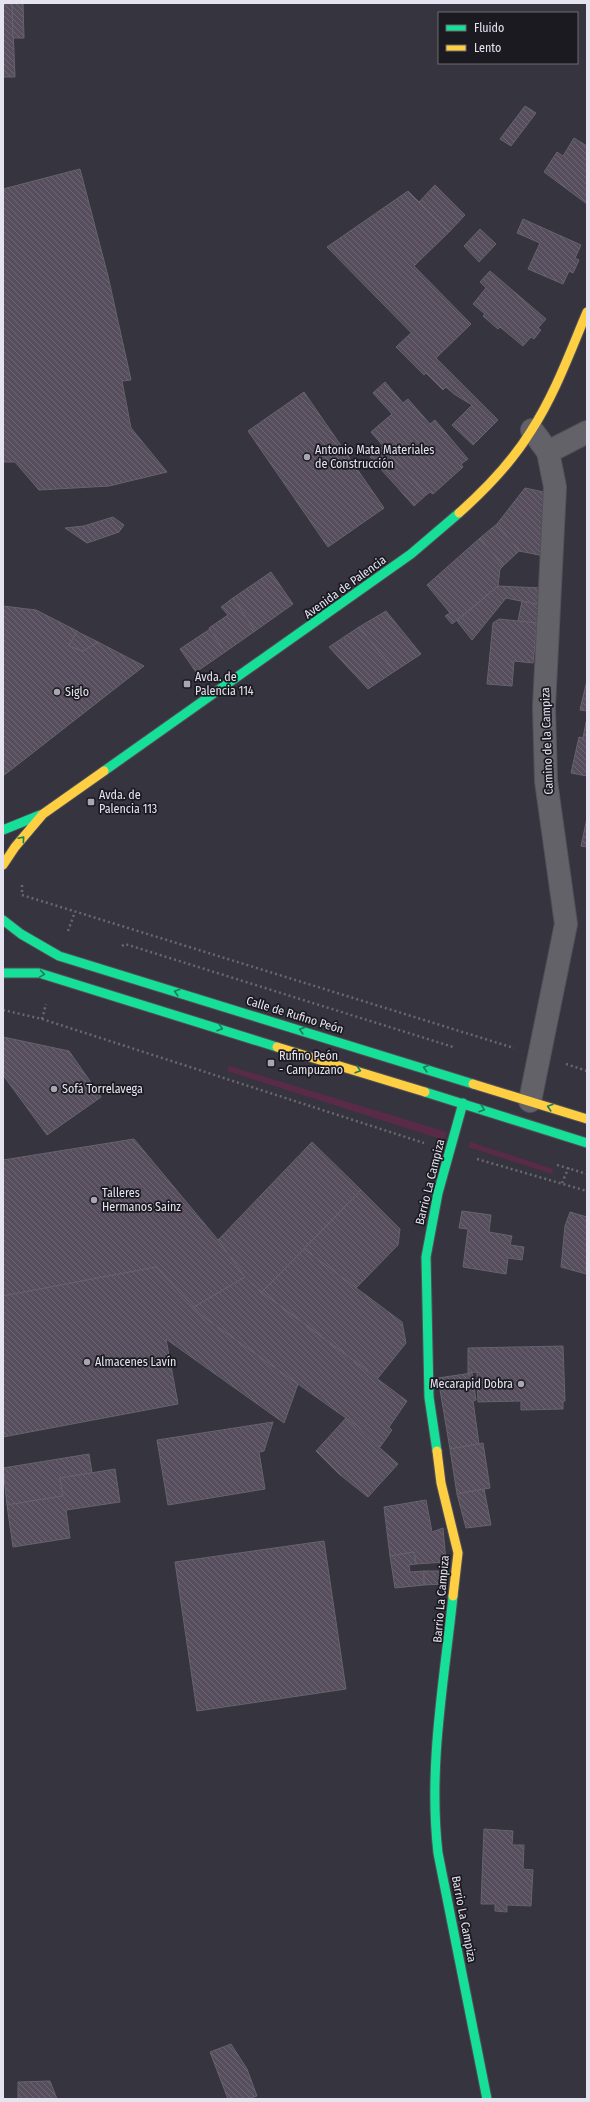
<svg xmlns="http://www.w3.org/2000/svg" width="590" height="2102" font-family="'Fira Sans Condensed',sans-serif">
<defs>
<pattern id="building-back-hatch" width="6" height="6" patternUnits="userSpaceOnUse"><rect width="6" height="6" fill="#564d5d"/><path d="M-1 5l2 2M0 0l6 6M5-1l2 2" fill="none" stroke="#6e6675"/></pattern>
</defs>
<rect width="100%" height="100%" fill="#36343e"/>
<g fill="#5a2b48">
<polygon points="229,1066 447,1132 444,1140 227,1071"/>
<polygon points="470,1142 553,1169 552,1174 468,1147"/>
</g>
<g fill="url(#building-back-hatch)" stroke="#66636b">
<polygon points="3,3 12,3 15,77 3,77"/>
<polygon points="12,3 23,3 24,38 13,38"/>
<polygon points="525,106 536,113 511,146 500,139"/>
<polygon points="574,138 587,146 587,204 544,172 557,152 563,156"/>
<polygon points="80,169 108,276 131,380 122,381 131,428 167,472 109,486 39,490 15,462 3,462 3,189"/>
<polygon points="435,185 465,215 449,232 419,202"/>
<polygon points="408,191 449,232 414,266 471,324 436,358 327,247"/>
<polygon points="523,219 581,245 575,258 579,260 573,273 569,271 563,284 528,269 540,243 517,233"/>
<polygon points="480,229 496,244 479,262 464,246"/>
<polygon points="490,271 546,319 538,328 541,330 537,335 534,339 531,337 523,346 500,327 498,329 483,316 485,314 473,304 486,288 480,282"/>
<polygon points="411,333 498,420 473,445 452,425 472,405 454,394 446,387 443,390 426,373 424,375 396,347"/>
<polygon points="385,382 403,403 408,399 430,424 435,420 468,459 461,464 463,467 433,494 430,492 426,495 371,432 392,414 373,393"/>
<polygon points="304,392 384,508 328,547 248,431"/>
<polygon points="383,446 426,495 414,506 370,457"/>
<polygon points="525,488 544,492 544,556 519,551 497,524"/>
<polygon points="113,517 124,525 119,532 87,543 65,528 84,526"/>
<polygon points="497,524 519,551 503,566 480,538"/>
<polygon points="480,538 503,566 500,569 498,586 452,624 445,616 450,613 427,585"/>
<polygon points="271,572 293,604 255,631 233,598"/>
<polygon points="498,586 542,588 540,605 506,598 472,640 457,621"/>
<polygon points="233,598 255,631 225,652 209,628 228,615 221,607"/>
<polygon points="522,601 540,605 536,623 518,621"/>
<polygon points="3,606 36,610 77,631 69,646 83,651 98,642 144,666 3,776"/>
<polygon points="386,611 421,654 395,671 359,627"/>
<polygon points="499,619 537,623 533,663 514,661 512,686 487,684 493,623"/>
<polygon points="359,627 395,671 368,689 329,647"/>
<polygon points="210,629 225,652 196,672 180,649"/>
<polygon points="77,631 80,633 98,642 83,651 69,646"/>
<polygon points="587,680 587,711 580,710"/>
<polygon points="586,722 587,722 587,776 571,773 579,737 583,738"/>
<polygon points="587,818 587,847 581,846"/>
<polygon points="3,1037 69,1051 101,1097 47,1135 3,1075"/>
<polygon points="134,1139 218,1240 245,1277 194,1307 156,1267 3,1296 3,1160"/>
<polygon points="312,1142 361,1190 262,1292 245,1277 218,1240"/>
<polygon points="361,1190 400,1229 398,1245 356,1288 304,1249"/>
<polygon points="462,1211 491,1215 489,1232 512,1236 510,1245 524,1247 522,1260 508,1258 506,1274 463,1267 468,1229 459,1228"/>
<polygon points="570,1212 587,1217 586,1274 561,1267 565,1226"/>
<polygon points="304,1249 402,1322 406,1343 378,1378 262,1292"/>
<polygon points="156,1267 201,1315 298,1384 284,1423 166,1339 178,1404 3,1437 3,1296"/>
<polygon points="245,1277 256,1288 407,1401 389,1427 392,1430 380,1447 357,1426 201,1315 194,1307"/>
<polygon points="563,1346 565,1401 563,1401 563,1409 521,1410 521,1401 478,1402 477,1372 468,1373 468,1348"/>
<polygon points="472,1373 476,1400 473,1401 479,1444 450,1449 438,1378"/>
<polygon points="346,1418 398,1464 368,1497 339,1474 316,1451"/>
<polygon points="273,1422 264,1451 259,1452 265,1489 168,1505 157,1440"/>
<polygon points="483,1443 490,1488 457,1494 450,1449"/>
<polygon points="89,1454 92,1473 60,1478 63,1496 7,1505 3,1468"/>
<polygon points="115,1469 120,1502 66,1510 70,1538 13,1547 7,1505 63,1496 60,1478"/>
<polygon points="484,1489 491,1525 466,1528 457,1494"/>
<polygon points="426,1500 432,1532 443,1528 446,1562 416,1564 414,1552 390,1556 384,1507"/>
<polygon points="324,1541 346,1689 197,1711 175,1562"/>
<polygon points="414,1552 416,1564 409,1565 410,1572 424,1571 424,1585 395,1588 390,1556"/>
<polygon points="424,1571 445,1571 443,1584 424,1585"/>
<polygon points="484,1829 513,1831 512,1845 524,1845 523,1869 533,1870 531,1906 507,1905 507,1912 495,1911 495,1904 481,1904"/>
<polygon points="231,2044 247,2069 257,2096 248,2099 228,2099 210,2052"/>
<polygon points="50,2081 57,2099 18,2099 18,2082"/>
</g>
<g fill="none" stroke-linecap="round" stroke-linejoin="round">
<defs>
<g id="street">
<polyline points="548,452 587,432"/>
<polyline points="530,1101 566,924 546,781 544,707 555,487 548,452 532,430"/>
</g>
<g id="fast">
<polyline points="104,771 411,554 459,513"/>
<polyline points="3,830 40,815"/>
<polyline points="3,920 21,934 59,956 473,1084"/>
<polyline points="3,973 39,973 277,1047"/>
<polyline points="425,1092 587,1143"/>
<polyline points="437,1451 429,1397 426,1257 438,1193 463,1103"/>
<path d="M453,1596c-9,86 -25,171 -15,257l49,246"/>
</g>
<g id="slow">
<path d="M459,513c27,-24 53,-51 72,-82 24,-37 39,-79 56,-119"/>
<polyline points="3,865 15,847 43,814 104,771"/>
<polyline points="277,1047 425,1092"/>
<polyline points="473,1084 587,1119"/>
<polyline points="437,1451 441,1483 458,1553 453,1596"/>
</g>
</defs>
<use href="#street" stroke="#525059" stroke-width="24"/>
<use href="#fast" stroke="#525059" stroke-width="11"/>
<use href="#slow" stroke="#525059" stroke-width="11"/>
<g stroke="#69686e" stroke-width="2.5" stroke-dasharray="2 3" stroke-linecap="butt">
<polyline points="22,885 22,895 514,1048"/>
<polyline points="68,931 75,912"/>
<polyline points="122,946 125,944 453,1047"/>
<polyline points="3,1010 42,1019 424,1143"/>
<polyline points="42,1019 46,1004"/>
<polyline points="566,1064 587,1071"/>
<polyline points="477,1159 587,1191"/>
<polyline points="557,1165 587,1174"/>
<polyline points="562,1183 569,1167"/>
</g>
<use href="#street" stroke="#636269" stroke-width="22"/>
<use href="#fast" stroke="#16e098" stroke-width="9"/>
<use href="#slow" stroke="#ffcf43" stroke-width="9"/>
</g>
<defs><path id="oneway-chevron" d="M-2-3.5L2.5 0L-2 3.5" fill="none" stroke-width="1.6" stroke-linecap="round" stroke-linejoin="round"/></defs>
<g stroke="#187d5c">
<use href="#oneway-chevron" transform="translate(22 839) rotate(-49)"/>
<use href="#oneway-chevron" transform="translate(42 974) rotate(9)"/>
<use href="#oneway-chevron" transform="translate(177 992) rotate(-163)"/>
<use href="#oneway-chevron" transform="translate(220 1028) rotate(17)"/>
<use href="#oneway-chevron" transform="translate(302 1030) rotate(-163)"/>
<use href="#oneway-chevron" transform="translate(426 1068) rotate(-163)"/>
<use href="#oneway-chevron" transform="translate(358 1070) rotate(17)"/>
<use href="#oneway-chevron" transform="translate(550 1107) rotate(-162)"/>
<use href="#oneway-chevron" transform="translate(482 1109) rotate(18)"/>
</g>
<g fill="#a8a6b1" stroke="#1b1a21" stroke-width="1.5">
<circle cx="307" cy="457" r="4"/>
<rect x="183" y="680" width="8" height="8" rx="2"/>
<circle cx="57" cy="692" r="4"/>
<rect x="87" y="798" width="8" height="8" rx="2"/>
<rect x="267" y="1059" width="8" height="8" rx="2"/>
<circle cx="54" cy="1089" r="4"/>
<circle cx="94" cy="1200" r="4"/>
<circle cx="87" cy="1362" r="4"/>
<circle cx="521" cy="1384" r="4"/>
</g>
<g text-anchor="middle" stroke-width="3.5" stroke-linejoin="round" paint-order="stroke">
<g font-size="12" fill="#e5e3ef" stroke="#1b1a21" text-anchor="start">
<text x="315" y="454">Antonio Mata Materiales<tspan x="315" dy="14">de Construcción</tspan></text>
<text x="195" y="681">Avda. de<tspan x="195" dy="14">Palencia 114</tspan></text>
<text x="65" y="696">Siglo</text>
<text x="99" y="799">Avda. de<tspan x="99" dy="14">Palencia 113</tspan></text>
<text x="279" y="1060">Rufino Peón<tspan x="279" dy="14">- Campuzano</tspan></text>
<text x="62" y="1093">Sofá Torrelavega</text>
<text x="102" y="1197">Talleres<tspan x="102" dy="14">Hermanos Sainz</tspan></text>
<text x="95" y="1366">Almacenes Lavín</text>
<text x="513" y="1388" text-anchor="end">Mecarapid Dobra</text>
</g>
<g font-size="12" fill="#e5e3ef" stroke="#1b1a21">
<text transform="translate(345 587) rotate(-36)" y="4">Avenida de Palencia</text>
<text transform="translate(547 741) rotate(-92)" y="4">Camino de la Campiza</text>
<text transform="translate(295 1015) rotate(17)" y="4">Calle de Rufino Peón</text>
<text transform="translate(430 1182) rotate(-76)" y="4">Barrio La Campiza</text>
<text transform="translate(441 1599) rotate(-85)" y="4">Barrio La Campiza</text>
<text transform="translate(464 1919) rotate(79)" y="4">Barrio La Campiza</text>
</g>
</g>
<rect width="590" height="2102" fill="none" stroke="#e5e3ef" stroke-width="8"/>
<rect x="438" y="12" width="140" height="52" fill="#1b1a21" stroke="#6c6a73"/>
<rect x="446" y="25" width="20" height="6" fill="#16e098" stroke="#6c6a73"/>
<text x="474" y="32" font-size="12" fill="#e5e3ef">Fluido</text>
<rect x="446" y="45" width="20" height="6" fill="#ffcf43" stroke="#6c6a73"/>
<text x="474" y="52" font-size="12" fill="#e5e3ef">Lento</text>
</svg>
